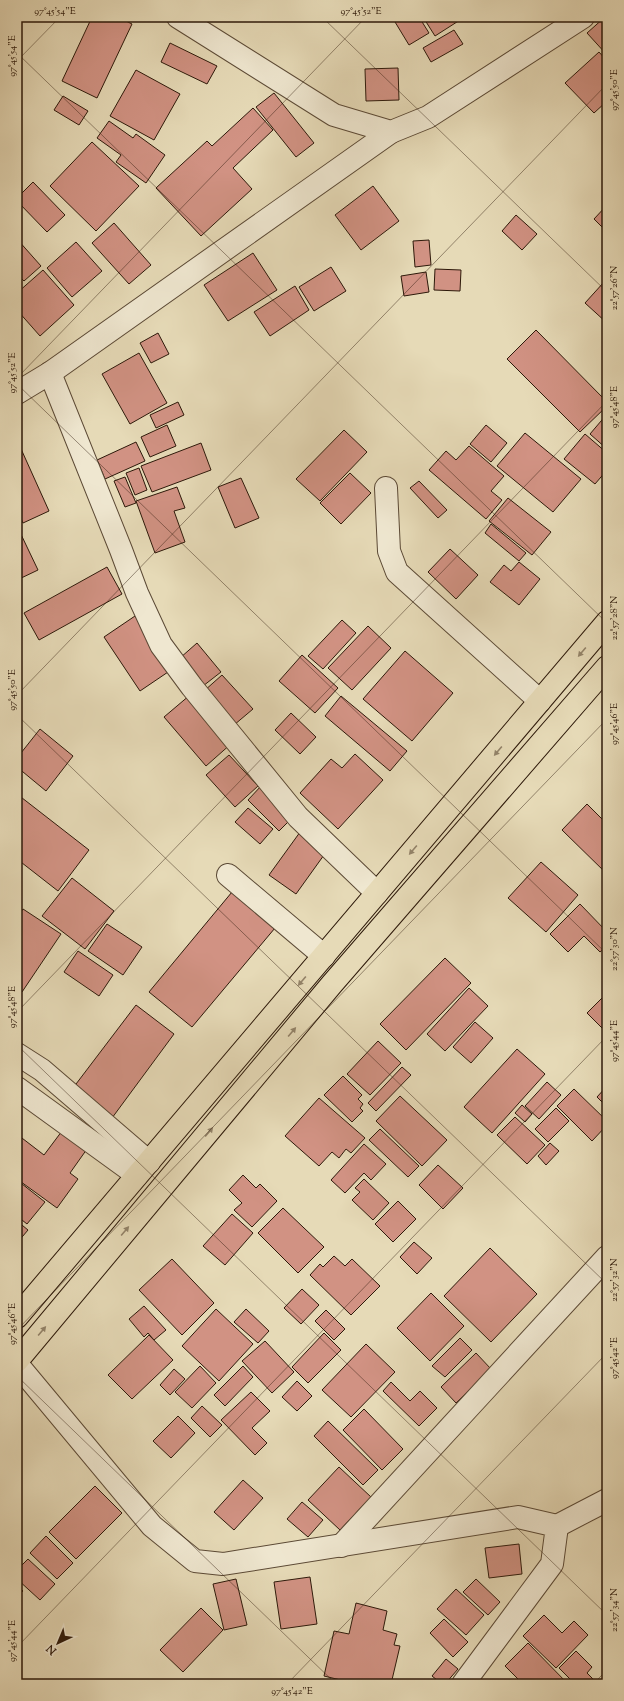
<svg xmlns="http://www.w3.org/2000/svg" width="624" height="1701" font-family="'Sorts Mill Goudy',serif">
<rect width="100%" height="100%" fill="#e6dab7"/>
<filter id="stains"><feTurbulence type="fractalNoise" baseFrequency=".005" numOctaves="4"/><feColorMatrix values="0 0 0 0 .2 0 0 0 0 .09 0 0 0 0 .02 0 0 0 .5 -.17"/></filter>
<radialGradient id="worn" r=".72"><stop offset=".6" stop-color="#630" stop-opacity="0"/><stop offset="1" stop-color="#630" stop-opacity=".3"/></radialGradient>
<g fill="#d19283" stroke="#2d190a">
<polygon points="92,17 118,17 132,24 97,98 62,81"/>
<polygon points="392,17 419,17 429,33 409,45"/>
<polygon points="423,17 459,17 460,20 435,36"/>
<polygon points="605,17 607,17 607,55 587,33"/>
<polygon points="454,30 463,44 431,62 423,48"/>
<polygon points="170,43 217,66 207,84 161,62"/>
<polygon points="599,52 607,61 607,101 594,113 565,83"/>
<polygon points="398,68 399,100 366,101 365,69"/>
<polygon points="136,70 180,94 154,140 110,116"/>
<polygon points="274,93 314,143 296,157 256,107"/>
<polygon points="63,96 88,111 79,125 54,110"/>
<polygon points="253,108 273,130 233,168 252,189 201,236 156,188 207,141 212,146"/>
<polygon points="109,121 133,138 136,134 165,155 146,183 116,162 121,155 97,138"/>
<polygon points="92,142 139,186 96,231 50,186"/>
<polygon points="33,182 65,215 47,232 17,201 17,198"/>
<polygon points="373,186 399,221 361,250 335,215"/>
<polygon points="607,205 607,232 594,219"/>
<polygon points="516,215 537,234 522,250 502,231"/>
<polygon points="114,223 151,265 129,284 92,243"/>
<polygon points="17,239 41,266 24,281 17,274"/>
<polygon points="429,240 431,265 415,267 413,241"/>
<polygon points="76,242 102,271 72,297 47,268"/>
<polygon points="253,253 277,290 228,321 204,285"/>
<polygon points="331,267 346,291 314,311 299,287"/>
<polygon points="435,269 461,270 460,291 434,290"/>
<polygon points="43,270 74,305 40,336 17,310 17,293"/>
<polygon points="426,272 429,292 404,296 401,276"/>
<polygon points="604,282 607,286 607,323 585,303"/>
<polygon points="295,286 309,310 270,336 254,312"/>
<polygon points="536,330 607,402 607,406 580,432 507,359"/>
<polygon points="158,333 169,354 151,363 140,343"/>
<polygon points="139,353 167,403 130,424 102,374"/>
<polygon points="178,402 184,415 156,428 150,415"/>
<polygon points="607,414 607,449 590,434"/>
<polygon points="167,425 176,446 150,457 141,437"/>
<polygon points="486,425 507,443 491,462 470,444"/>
<polygon points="344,430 367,452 320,501 296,479"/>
<polygon points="525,433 581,479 553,512 497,466"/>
<polygon points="585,434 607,453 607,470 595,484 564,459"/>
<polygon points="17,440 49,511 23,523 17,510"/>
<polygon points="136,442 145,461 105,479 97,460"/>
<polygon points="201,443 211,470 152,492 141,466"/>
<polygon points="469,446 504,476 491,491 502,500 486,519 429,470 446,451 456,460"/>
<polygon points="139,468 147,490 135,495 126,473"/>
<polygon points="350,473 371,493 341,524 320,503"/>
<polygon points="125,477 136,503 125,507 114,481"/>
<polygon points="241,478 259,518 235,528 218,487"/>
<polygon points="419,481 447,510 438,518 410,488"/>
<polygon points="177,487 185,508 174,511 185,542 155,553 136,501"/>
<polygon points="508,498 551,532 532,555 489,521"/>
<polygon points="491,524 526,553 519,561 485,533"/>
<polygon points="17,526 38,570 17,580"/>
<polygon points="450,549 478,575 456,599 428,572"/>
<polygon points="519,562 540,579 519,605 490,582 504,565 511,571"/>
<polygon points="107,567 122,594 39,640 24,613"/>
<polygon points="135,616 171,670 140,691 104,637"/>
<polygon points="342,620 356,633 323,669 308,656"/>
<polygon points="368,626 391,648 352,690 328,668"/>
<polygon points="197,643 221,672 203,686 180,658"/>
<polygon points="405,651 453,693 412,741 363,699"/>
<polygon points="302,655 338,688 315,713 279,681"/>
<polygon points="222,675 253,709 234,725 204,691"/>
<polygon points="190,695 232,743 206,766 164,717"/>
<polygon points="341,696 407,751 390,771 325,716"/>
<polygon points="291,713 316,737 300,754 275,730"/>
<polygon points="40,729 73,756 46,791 17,767 17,758"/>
<polygon points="355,754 383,780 338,829 300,793 331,759 342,768"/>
<polygon points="229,755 258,786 235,807 206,775"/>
<polygon points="262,785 294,816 279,831 248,800"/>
<polygon points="17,794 89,850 58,891 17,859"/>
<polygon points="587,804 607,824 607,874 562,830"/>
<polygon points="248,808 273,829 260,844 235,822"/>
<polygon points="303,828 329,848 296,894 269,875"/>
<polygon points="541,862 578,895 546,932 508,898"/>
<polygon points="72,878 114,911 85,949 42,916"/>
<polygon points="232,892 275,928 192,1027 149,992"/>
<polygon points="580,904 607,932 607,946 600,952 584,936 568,952 550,934"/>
<polygon points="23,909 61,934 22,992 17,988 17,918"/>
<polygon points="107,924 142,947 123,975 88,951"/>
<polygon points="78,951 113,975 99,996 64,972"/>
<polygon points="445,958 471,983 406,1050 380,1024"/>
<polygon points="469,988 488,1006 445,1051 427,1034"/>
<polygon points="607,993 607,1033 587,1013"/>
<polygon points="136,1005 174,1034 112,1118 73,1088"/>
<polygon points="475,1022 493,1038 471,1063 453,1047"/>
<polygon points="378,1041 401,1063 370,1095 347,1074"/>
<polygon points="517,1049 545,1074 492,1133 464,1107"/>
<polygon points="402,1067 411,1075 376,1111 368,1103"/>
<polygon points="343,1076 362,1095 358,1099 363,1104 360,1108 363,1111 352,1122 324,1095"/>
<polygon points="547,1082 561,1095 539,1119 525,1106"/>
<polygon points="607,1086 607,1107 597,1097"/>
<polygon points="574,1089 607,1121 607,1125 592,1141 557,1106"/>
<polygon points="400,1096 447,1140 422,1166 376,1121"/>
<polygon points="319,1098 365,1138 351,1153 346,1149 339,1158 332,1152 319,1166 285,1136"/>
<polygon points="522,1105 532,1114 525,1122 515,1113"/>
<polygon points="556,1108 569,1121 548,1142 535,1129"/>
<polygon points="515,1117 545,1145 527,1164 497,1135"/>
<polygon points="380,1129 419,1166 408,1177 369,1140"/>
<polygon points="62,1131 87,1149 70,1173 78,1179 57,1208 17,1179 17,1136 18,1135 44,1155"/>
<polygon points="550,1143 559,1151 546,1165 538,1156"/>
<polygon points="364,1144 386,1164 371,1180 364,1173 345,1193 331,1180"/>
<polygon points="438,1165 463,1188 443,1209 419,1185"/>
<polygon points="243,1175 256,1188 260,1184 277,1201 252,1227 234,1210 242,1203 229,1190"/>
<polygon points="364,1179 389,1203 373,1220 352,1200 360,1192 355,1188"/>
<polygon points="17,1180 45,1202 27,1224 17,1216"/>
<polygon points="398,1201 416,1219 393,1242 375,1224"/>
<polygon points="283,1208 324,1247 298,1273 258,1233"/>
<polygon points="232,1214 253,1233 225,1265 203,1246"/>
<polygon points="17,1221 28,1230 17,1243"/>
<polygon points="414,1242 432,1258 417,1274 400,1257"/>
<polygon points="490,1248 537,1294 491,1342 444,1296"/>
<polygon points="334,1256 345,1266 352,1259 380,1286 351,1315 310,1275 320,1264 323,1267"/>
<polygon points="172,1259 214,1303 182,1335 139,1290"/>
<polygon points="302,1289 319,1305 301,1324 284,1308"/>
<polygon points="431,1293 464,1326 430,1361 397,1328"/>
<polygon points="144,1306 166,1330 154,1340 148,1333 144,1337 129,1319"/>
<polygon points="216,1309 253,1344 219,1381 182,1346"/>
<polygon points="246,1309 269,1331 258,1343 234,1322"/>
<polygon points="326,1310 345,1329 334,1340 315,1321"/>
<polygon points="324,1333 341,1350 308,1383 292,1367"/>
<polygon points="149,1335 173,1360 132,1399 108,1375"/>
<polygon points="460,1338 472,1350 445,1377 432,1366"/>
<polygon points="265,1341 294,1372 272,1393 242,1361"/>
<polygon points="366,1344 395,1372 351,1417 322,1390"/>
<polygon points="476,1353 491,1369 456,1403 441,1387"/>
<polygon points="200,1366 216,1383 192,1408 175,1392"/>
<polygon points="243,1366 253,1377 225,1406 214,1395"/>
<polygon points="174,1369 185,1379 170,1395 160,1385"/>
<polygon points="297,1381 312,1396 297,1411 282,1397"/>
<polygon points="391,1382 410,1401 420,1391 437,1408 419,1426 383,1391"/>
<polygon points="251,1392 270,1411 252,1428 267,1443 255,1455 221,1420"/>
<polygon points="202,1406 222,1425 210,1437 191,1418"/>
<polygon points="364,1409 403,1449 382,1470 343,1430"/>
<polygon points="178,1416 195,1433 171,1458 153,1441"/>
<polygon points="328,1421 378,1470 363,1485 314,1436"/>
<polygon points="339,1467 371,1497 340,1530 308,1500"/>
<polygon points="243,1480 263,1498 234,1530 214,1512"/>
<polygon points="95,1486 122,1513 76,1559 49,1532"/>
<polygon points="302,1502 323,1520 308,1537 287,1519"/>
<polygon points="46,1536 73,1563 57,1579 30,1553"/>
<polygon points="519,1544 522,1574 489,1578 485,1548"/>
<polygon points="28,1559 55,1584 40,1600 17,1579 17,1570"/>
<polygon points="310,1577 317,1624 281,1629 274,1582"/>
<polygon points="236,1579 247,1625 224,1630 213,1584"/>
<polygon points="476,1579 500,1602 488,1615 463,1592"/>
<polygon points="17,1585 23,1591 17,1596"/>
<polygon points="456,1589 484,1615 466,1635 437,1609"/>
<polygon points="356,1603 387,1611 383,1630 397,1634 394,1645 400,1646 391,1684 357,1684 324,1676 334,1631 349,1634"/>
<polygon points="201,1608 223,1630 183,1672 160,1650"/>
<polygon points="544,1615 562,1633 574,1621 588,1635 556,1668 523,1636"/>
<polygon points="444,1619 468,1642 453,1657 430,1633"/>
<polygon points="528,1643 568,1684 523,1684 505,1666"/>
<polygon points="576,1651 592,1667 587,1673 598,1684 575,1684 559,1668"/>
<polygon points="446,1659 458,1669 445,1684 442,1684 432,1676"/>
</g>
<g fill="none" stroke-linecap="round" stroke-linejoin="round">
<defs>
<g id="minor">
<polyline points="178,17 334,115 391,132 428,117 583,17"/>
<polyline points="50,373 121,550 137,593 161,645 192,687 298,817 377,893"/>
<polyline points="17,393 50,373 391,132"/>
<polyline points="386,488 389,551 397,572 540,701"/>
<polyline points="228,875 324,956"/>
<polyline points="17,1054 42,1070 149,1162"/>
<polyline points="17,1088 137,1175"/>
<polyline points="17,1364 152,1526 195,1561 223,1564 518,1517 557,1526 552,1564 463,1684"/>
<polyline points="557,1526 607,1500"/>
<polyline points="341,1546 607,1257"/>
</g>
<g id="major">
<polyline points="17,1317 607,622"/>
<polyline points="17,1361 332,984 607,667"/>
</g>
</defs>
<use href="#minor" stroke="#5b4935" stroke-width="24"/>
<use href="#major" stroke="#2d190a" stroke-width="24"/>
<use href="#minor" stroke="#efe7d0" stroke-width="22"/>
<use href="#major" stroke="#e6dab7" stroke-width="22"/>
</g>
<defs><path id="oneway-solid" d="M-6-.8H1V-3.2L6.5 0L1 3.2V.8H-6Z"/></defs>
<g fill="#938369">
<use href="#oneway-solid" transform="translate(582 652) rotate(130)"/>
<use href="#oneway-solid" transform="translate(498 751) rotate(130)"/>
<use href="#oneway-solid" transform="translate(413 850) rotate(130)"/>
<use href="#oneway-solid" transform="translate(302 981) rotate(130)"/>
<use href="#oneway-solid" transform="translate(292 1032) rotate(-50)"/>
<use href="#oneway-solid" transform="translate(209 1132) rotate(-50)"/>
<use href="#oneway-solid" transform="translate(125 1231) rotate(-50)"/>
<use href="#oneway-solid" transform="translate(42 1331) rotate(-50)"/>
</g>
<path fill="none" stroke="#2d190a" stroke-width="1" stroke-opacity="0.45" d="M322,17l285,275M17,53l590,570M17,61l43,-44M17,378l349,-361M17,384l590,570M17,695l590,-611M17,715l590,569M17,1012l590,-611M17,1045l590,570M17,1330l590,-611M17,1376l319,308M17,1647l590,-611M287,1684l320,-331M593,1684l14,-14"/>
<rect width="624" height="1701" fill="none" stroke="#e6dab7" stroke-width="44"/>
<g transform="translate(58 1643) rotate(224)" stroke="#efe7d0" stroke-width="3" paint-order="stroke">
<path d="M0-3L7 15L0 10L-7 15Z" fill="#2d190a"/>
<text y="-6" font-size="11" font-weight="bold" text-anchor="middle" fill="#2d190a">N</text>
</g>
<rect x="22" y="22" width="580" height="1657" fill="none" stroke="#2d190a" stroke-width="1.5"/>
<g font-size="10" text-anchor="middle" fill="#2d190a">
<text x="55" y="14">97°45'54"E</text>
<text x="361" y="14">97°45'52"E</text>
<text transform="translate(11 56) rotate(-90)" y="4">97°45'54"E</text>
<text transform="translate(613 90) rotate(-90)" y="4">97°45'50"E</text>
<text transform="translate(613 288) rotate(-90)" y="4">22°57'26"N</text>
<text transform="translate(11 373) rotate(-90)" y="4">97°45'52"E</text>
<text transform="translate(613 407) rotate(-90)" y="4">97°45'48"E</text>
<text transform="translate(613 618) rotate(-90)" y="4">22°57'28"N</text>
<text transform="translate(11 690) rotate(-90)" y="4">97°45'50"E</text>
<text transform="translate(613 724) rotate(-90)" y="4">97°45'46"E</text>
<text transform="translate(613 949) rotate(-90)" y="4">22°57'30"N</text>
<text transform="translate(11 1007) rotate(-90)" y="4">97°45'48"E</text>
<text transform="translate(613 1041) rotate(-90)" y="4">97°45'44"E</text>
<text transform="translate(613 1280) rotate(-90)" y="4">22°57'32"N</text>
<text transform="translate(11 1324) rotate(-90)" y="4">97°45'46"E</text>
<text transform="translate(613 1358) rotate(-90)" y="4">97°45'42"E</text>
<text transform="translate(613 1610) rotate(-90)" y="4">22°57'34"N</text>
<text transform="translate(11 1641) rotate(-90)" y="4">97°45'44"E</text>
<text x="292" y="1694">97°45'42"E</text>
</g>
<rect width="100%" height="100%" filter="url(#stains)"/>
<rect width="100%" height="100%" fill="url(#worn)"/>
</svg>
